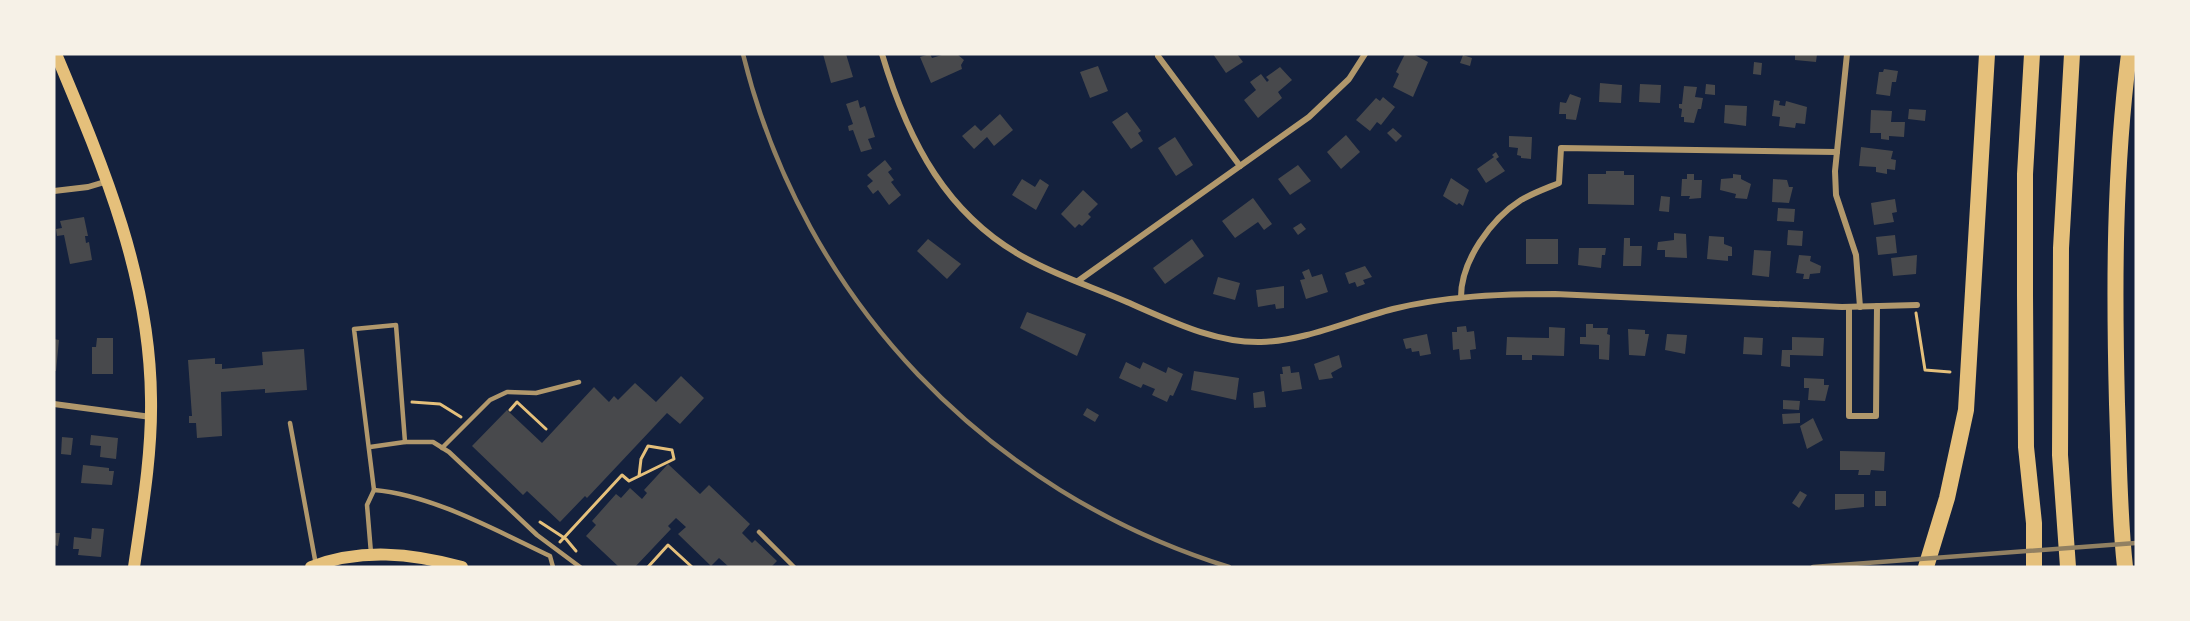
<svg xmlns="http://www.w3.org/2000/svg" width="2190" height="621" font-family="Montserrat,sans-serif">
<rect width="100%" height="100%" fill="#14213d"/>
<g fill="#48494c">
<polygon points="823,54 846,54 853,77 831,83"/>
<polygon points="930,54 932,58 945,54 957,54 964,60 961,65 962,69 931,83 920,57"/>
<polygon points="1213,54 1237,54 1243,62 1226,73"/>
<polygon points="1405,54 1413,54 1428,62 1413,97 1393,87 1399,74 1396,72"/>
<polygon points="1795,54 1817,54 1816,62 1795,60"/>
<polygon points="1463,55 1472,58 1470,66 1460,63"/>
<polygon points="1754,62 1762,63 1761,75 1753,74"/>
<polygon points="1098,66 1108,91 1090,98 1080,72"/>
<polygon points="1280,67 1292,80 1278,92 1282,98 1258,118 1244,100 1256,90 1250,82 1261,74 1267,82 1269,80 1266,77"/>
<polygon points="1884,69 1898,71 1896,82 1892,82 1890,96 1876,94 1879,72 1883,72"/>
<polygon points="1600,83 1622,85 1621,103 1599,102"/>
<polygon points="1640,84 1661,85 1660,103 1639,102"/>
<polygon points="1706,84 1715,85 1715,95 1705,94"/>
<polygon points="1684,86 1697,87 1695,97 1703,98 1701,109 1698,109 1694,123 1684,122 1684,117 1681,117 1682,109 1679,108 1679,104 1682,104"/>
<polygon points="1570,94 1581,98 1576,120 1566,119 1566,114 1559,114 1560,102 1566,103"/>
<polygon points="1383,97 1395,107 1381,125 1377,122 1370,131 1356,120 1376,98 1380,101"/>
<polygon points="858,100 860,108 865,106 875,137 868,139 872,149 861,152 853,130 849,131 848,126 853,124 846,104"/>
<polygon points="1774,100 1780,101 1779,105 1785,106 1786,101 1807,107 1805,124 1796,123 1795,128 1779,126 1780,117 1772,116"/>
<polygon points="1725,105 1747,106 1746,126 1724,123"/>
<polygon points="1909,109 1926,110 1925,121 1908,119"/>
<polygon points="1871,110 1892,111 1891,122 1905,122 1904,137 1889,136 1889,140 1881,139 1881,133 1870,133"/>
<polygon points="1127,112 1141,131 1138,133 1143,141 1131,149 1112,122"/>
<polygon points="1000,114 1013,130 994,146 987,137 974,149 962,136 975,125 981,131"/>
<polygon points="1393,128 1402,136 1396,142 1387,133"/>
<polygon points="1346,135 1360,152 1341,169 1327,152"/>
<polygon points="1509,136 1532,137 1531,159 1521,158 1521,156 1517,155 1518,148 1509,147"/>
<polygon points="1175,137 1193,165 1176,176 1158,148"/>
<polygon points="1861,147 1893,151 1891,159 1896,160 1895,170 1887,169 1887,174 1876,172 1876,167 1859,166"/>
<polygon points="1496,152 1499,157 1496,159 1505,171 1486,183 1477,169 1494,157 1492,155"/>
<polygon points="885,160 892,169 888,172 894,180 891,182 901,195 889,205 878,190 873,194 867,186 873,181 867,175"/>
<polygon points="1298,165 1311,181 1290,195 1278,179"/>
<polygon points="1606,171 1624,171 1624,175 1634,175 1634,205 1588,204 1588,174 1606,174"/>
<polygon points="1687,174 1694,174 1694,180 1702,180 1701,198 1689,199 1690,196 1681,196 1682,179 1687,179"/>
<polygon points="1733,174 1741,175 1741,179 1751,184 1747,199 1735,198 1736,194 1720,190 1721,179 1733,178"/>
<polygon points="1451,178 1469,190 1463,206 1459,203 1457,205 1443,196"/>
<polygon points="1022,179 1035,187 1040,179 1049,185 1036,210 1012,195"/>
<polygon points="1773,179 1787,180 1789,187 1793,187 1789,203 1772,202"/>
<polygon points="1083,190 1098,204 1088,214 1091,217 1082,226 1079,224 1075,228 1061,214"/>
<polygon points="1661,196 1670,197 1669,212 1659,211"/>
<polygon points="1253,198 1272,224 1264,230 1258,222 1235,238 1222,221"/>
<polygon points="1895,199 1897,212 1892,213 1894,222 1874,225 1871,203"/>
<polygon points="1778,208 1795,209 1794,222 1777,221"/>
<polygon points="84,217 88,236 85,236 86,243 89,242 92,260 70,264 64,235 57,236 56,229 62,228 60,221"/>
<polygon points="1301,223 1306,229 1298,235 1293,228"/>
<polygon points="1788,230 1803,231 1802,246 1787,245"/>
<polygon points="1674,233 1686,234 1687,258 1665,257 1665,250 1657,250 1658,242 1674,240"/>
<polygon points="1895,235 1897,253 1878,255 1876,237"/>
<polygon points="1709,236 1724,237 1724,244 1732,247 1732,256 1728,256 1728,261 1707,259"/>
<polygon points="1624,238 1630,238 1630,246 1642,246 1641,266 1623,266"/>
<polygon points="928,239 961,264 947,279 917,251"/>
<polygon points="1192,239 1204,256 1165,284 1153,268"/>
<rect x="1526" y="239" width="32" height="25"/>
<polygon points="1579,248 1606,248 1605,255 1602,255 1601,268 1578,265"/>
<polygon points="1754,250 1771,251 1769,277 1752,275"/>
<polygon points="1799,255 1811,256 1810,261 1821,266 1820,273 1810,274 1809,279 1803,279 1804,274 1796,273"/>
<polygon points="1917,255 1916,274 1893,276 1891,258"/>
<polygon points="1365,266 1372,277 1363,280 1365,284 1357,287 1355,282 1349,284 1345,273"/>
<polygon points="1309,269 1312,277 1322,274 1328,292 1306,299 1300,280 1305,279 1302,272"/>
<polygon points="1218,277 1240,283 1235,300 1213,294"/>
<polygon points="1284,286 1284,308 1276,309 1275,304 1258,307 1256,290"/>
<polygon points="1027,312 1086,334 1077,356 1020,328"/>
<polygon points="1586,324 1593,324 1593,328 1608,328 1607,334 1610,335 1609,360 1599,359 1599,345 1580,344 1580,337 1586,337"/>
<polygon points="1466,326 1467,332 1474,331 1476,349 1470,350 1471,359 1460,360 1459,349 1453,350 1452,332 1457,332 1457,327"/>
<polygon points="1549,327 1565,328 1564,356 1532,355 1532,360 1522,360 1522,355 1506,355 1507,337 1549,338"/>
<polygon points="1628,329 1645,330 1645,334 1649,334 1645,356 1629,355"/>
<polygon points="1427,334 1431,354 1420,356 1419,351 1412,352 1411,348 1406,349 1403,339"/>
<polygon points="1667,334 1687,335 1685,354 1665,350"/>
<polygon points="1744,337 1763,338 1762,355 1743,354"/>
<polygon points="1792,337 1824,338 1823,356 1790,355 1790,367 1781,366 1782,350 1792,350"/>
<polygon points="97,338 113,338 113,374 92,374 92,347 96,347"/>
<polygon points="54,339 59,340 56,371 54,371"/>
<polygon points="304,349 307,390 265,393 265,389 221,392 222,436 197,438 196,423 189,423 189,416 192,416 188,360 215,358 215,364 222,364 222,369 263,365 262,352"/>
<polygon points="1339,355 1342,367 1331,373 1333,378 1319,380 1314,364"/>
<polygon points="1126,362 1140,369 1143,362 1166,373 1168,367 1183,374 1173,396 1170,395 1167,402 1152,395 1155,389 1143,384 1141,388 1119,378"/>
<polygon points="1290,366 1291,373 1299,372 1302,389 1282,392 1280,374 1283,374 1282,367"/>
<polygon points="1194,371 1239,378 1236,400 1191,390"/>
<polygon points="681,376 704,398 680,424 667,413 587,498 585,496 560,522 527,491 523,495 472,446 507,410 542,443 594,387 609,402 614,396 618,400 635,383 656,402"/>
<polygon points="1804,378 1824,379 1824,385 1829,385 1825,401 1808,400 1809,388 1804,388"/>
<polygon points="1264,391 1266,407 1254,408 1253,393"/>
<polygon points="1783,400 1800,401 1799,410 1783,409"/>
<polygon points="1087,408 1099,415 1095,422 1083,415"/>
<polygon points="1800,413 1800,423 1783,424 1782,414"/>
<polygon points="1813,418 1823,440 1807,449 1800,426"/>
<polygon points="91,435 118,438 116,459 100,457 101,446 90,445"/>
<polygon points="62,437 73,438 71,455 61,454"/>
<polygon points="1840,451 1885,452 1884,471 1871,470 1870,475 1858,475 1859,470 1840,470"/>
<polygon points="668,464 700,494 709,485 750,524 742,533 752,543 755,540 777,561 771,567 729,567 719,558 711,566 678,534 686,527 676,518 668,526 671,529 635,567 619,567 586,536 596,525 592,521 616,494 621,498 630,488 642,499 647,493 644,490"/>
<polygon points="83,465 109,468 109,471 114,471 112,485 81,483"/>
<polygon points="1800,491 1807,495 1799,508 1792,503"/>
<rect x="1875" y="491" width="11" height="15"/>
<polygon points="1835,494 1864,494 1864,507 1835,510"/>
<polygon points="92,528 104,529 101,557 78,555 79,549 73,549 74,537 91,539"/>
<polygon points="54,533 60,533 58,546 54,545"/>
</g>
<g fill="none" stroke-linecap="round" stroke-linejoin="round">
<g stroke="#e5c07b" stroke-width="3">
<polyline points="1916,313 1925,370 1950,372"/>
<polyline points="412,402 440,404 461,417"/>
<polyline points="510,410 517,402 546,429"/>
<polyline points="540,522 566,539 576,551"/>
<polyline points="560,542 622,475 629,481 674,459 672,450 648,446 641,459 639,476"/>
<polyline points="648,567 668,545 692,567"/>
</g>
<g stroke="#b1986c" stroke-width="4.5">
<polyline points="290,423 316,565"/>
<polyline points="370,447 405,442"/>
<polyline points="442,448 490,400 507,392 536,393 579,382"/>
<polyline points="374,490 354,329 396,325 405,442 433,442 449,452 537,535 580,567"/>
<polyline points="759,532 794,567"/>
<path d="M371,553l-4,-48 7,-15c59,5 123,41 176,66l3,11"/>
</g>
<g stroke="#b1986c" stroke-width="6">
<path d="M882,54c26,87 65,164 149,207 30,16 64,27 96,41 42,18 87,41 134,40 44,-1 89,-22 132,-33 53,-13 107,-15 162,-15l287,13 75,-2"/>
<polyline points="1847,54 1835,171 1836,195 1856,255 1860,307"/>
<polyline points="1158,56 1240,166"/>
<polyline points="54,191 88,187 108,181"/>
<polyline points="1078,281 1309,117 1349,79 1365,54"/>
<path d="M1461,297c0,-36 30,-78 60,-97 12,-7 26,-12 38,-17l2,-35 276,4"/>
<polyline points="1849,307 1849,416 1876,416 1877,306"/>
<polyline points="54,404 151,417"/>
</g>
<g stroke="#e5c07b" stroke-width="12">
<path d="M56,54c47,112 94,222 95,345 1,56 -9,113 -17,168"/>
<path d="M311,567c50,-19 100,-14 151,0"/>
</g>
<g stroke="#e5c07b" stroke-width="16">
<polyline points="2032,54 2025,174 2025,295 2026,447 2034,523 2034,567"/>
<polyline points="1926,567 1947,498 1966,410 1987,54"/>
<polyline points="2068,567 2060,455 2061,248 2072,54"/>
<path d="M2125,567c-6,-54 -6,-109 -8,-163 -3,-117 -3,-234 12,-350"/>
</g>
<g stroke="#918062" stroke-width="4.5">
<path d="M743,54c60,246 245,438 486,513"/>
<polyline points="1813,567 2136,543"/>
</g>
</g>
<rect width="2190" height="621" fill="none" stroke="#f6f1e7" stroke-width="111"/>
</svg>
